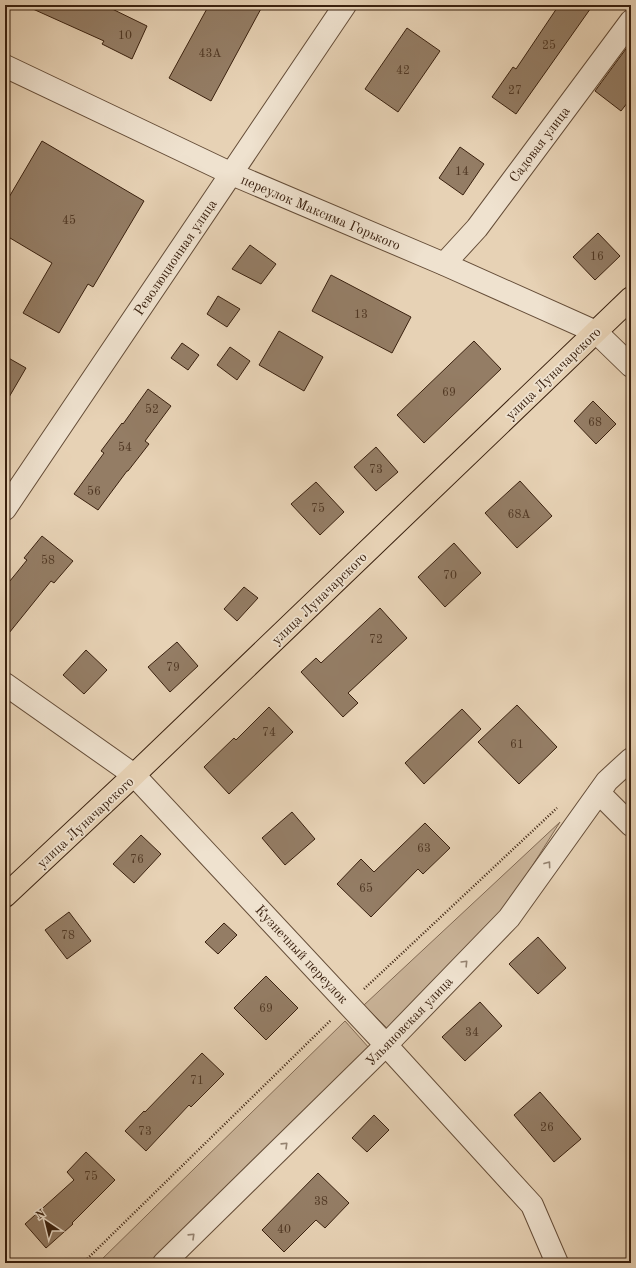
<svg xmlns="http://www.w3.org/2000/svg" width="636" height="1268" font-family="'Old Standard TT',serif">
<rect width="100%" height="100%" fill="#e7d2b5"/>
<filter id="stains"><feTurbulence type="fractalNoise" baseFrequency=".005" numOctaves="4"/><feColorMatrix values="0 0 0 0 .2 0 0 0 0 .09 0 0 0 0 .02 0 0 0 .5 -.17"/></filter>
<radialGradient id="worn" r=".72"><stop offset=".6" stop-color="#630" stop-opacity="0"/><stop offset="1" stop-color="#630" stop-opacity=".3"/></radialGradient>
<g fill="#cab499" stroke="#826a54">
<polygon points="560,822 503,912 387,1028 364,1005"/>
<polygon points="345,1021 370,1049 153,1263 98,1263"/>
</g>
<g fill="#947d65" stroke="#3a210f">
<polygon points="24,5 104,5 147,26 132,59 102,44 104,41"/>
<polygon points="209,5 263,5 211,101 169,78"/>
<polygon points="559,5 593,5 516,114 492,97 513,67 516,69"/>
<polygon points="407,28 440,51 398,112 365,89"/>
<polygon points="631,42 631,98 621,111 595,91"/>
<polygon points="42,141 144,201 93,287 88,284 59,333 23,313 52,263 5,235 5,204"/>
<polygon points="460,147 484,164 463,195 439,178"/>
<polygon points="598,233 620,256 595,280 573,257"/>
<polygon points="250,245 276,264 261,284 232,269"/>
<polygon points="331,275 411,317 392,353 312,311"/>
<polygon points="218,296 240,309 227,327 207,314"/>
<polygon points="279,331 323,357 304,391 259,365"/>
<polygon points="474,341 501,369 424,443 397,415"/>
<polygon points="182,343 199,355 188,370 171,358"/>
<polygon points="230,347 250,361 237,380 217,365"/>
<polygon points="5,356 26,368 5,404"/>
<polygon points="148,389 171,406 145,441 149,444 128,471 127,471 98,510 74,494 104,453 101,451 122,423 123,424"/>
<polygon points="593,401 616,424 596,444 574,421"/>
<polygon points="376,447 398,472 376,491 354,467"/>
<polygon points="520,481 552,516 517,548 485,513"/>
<polygon points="316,482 344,512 320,535 291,504"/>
<polygon points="42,536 73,561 54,583 51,581 5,638 5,587 27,560 24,558"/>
<polygon points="454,543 481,573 445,607 418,577"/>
<polygon points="244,587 258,598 237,621 224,609"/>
<polygon points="380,608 407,638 348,693 358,703 343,717 301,672 316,658 321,663"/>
<polygon points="177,642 198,666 170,692 148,667"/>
<polygon points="86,650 107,670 84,694 63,675"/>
<polygon points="517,705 557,747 519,784 478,742"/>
<polygon points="269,707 293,732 229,794 204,767 234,738 236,740"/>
<polygon points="462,709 481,729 424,784 405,763"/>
<polygon points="292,812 315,839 285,865 262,838"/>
<polygon points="425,823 450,848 423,874 418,869 371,917 337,884 361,859 374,872"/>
<polygon points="141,835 161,854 134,883 113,864"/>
<polygon points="69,912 91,941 67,959 45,930"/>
<polygon points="224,923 237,935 218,954 205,942"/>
<polygon points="538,937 566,968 538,994 509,964"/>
<polygon points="266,976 298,1008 266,1040 234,1008"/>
<polygon points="480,1002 502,1026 465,1061 442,1037"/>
<polygon points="202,1053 224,1074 191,1107 189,1105 146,1151 125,1131 144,1111 145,1112"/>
<polygon points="540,1092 581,1139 554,1162 514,1115"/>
<polygon points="374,1115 389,1130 367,1152 352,1138"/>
<polygon points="86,1152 115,1180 72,1223 73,1224 46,1248 25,1224 74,1180 67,1172"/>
<polygon points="318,1173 349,1203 325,1228 316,1220 284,1252 262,1230"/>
</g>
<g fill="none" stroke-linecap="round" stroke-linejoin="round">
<defs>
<g id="minor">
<polyline points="5,66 232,174 444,264 596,332 631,366"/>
<polyline points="444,264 477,228 631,21"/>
<polyline points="5,509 345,5"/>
<polyline points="5,684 134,775 386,1045 532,1205 557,1263"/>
<polyline points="599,793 631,825"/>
<polyline points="164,1263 386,1045 509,918 607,781 631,759"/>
</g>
<polyline id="major" points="5,896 134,775 631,298"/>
</defs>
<use href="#minor" stroke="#654d38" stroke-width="24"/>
<use href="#major" stroke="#3a210f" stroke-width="24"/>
<g stroke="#3a210f" stroke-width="2.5" stroke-dasharray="1 2" stroke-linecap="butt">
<polyline points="364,989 557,808"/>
<polyline points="83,1263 331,1020"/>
</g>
<use href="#minor" stroke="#efe2cf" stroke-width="22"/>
<use href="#major" stroke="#e7d2b5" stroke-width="22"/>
</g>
<defs><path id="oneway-chevron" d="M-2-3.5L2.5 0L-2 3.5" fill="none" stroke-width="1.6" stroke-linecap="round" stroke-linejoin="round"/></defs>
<g stroke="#94826f">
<use href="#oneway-chevron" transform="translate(548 864) rotate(-54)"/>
<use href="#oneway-chevron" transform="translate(465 963) rotate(-46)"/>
<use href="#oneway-chevron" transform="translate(285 1145) rotate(-44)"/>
<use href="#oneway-chevron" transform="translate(192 1236) rotate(-44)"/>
</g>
<g text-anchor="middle" stroke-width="3.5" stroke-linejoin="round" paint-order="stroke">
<g font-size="12" fill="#503824">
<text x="125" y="39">10</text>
<text x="549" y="49">25</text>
<text x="210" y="57">43А</text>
<text x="403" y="74">42</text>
<text x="515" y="94">27</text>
<text x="462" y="175">14</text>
<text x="69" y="224">45</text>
<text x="597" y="260">16</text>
<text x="361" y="318">13</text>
<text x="449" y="396">69</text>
<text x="152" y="413">52</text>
<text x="595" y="426">68</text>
<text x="125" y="451">54</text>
<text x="376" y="473">73</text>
<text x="94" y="495">56</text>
<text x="318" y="512">75</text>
<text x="519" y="518">68А</text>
<text x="48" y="564">58</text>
<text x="450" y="579">70</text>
<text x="376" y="643">72</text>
<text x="173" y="671">79</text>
<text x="269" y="736">74</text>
<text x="517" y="748">61</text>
<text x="424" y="852">63</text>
<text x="137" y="863">76</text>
<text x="366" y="892">65</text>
<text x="68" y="939">78</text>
<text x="266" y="1012">69</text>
<text x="472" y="1036">34</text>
<text x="197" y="1084">71</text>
<text x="547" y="1131">26</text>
<text x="145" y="1135">73</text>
<text x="91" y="1180">75</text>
<text x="321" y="1205">38</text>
<text x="284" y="1233">40</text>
</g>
<g font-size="14" fill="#3a210f" stroke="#efe2cf">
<text transform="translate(539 144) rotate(-53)" y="5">Садовая улица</text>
<text transform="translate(321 212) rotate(23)" y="5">переулок Максима Горького</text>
<text transform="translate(175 257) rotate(-56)" y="5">Революционная улица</text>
<text transform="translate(553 373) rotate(-44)" y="5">улица Луначарского</text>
<text transform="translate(319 598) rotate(-44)" y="5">улица Луначарского</text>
<text transform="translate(85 822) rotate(-43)" y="5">улица Луначарского</text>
<text transform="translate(302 954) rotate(47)" y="5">Кузнечный переулок</text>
<text transform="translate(409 1021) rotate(-46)" y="5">Ульяновская улица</text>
</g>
</g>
<rect width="636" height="1268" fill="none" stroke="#e7d2b5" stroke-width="20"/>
<rect x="6" y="6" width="624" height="1256" fill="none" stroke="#3a210f" stroke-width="2"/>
<rect x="10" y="10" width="616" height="1248" fill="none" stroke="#3a210f"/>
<g transform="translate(46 1222) rotate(325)" stroke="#efe2cf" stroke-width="3" paint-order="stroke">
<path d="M0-3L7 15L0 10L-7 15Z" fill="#3a210f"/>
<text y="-6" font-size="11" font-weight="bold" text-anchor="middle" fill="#3a210f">N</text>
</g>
<rect width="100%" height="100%" filter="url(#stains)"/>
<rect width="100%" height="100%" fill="url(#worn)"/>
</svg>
